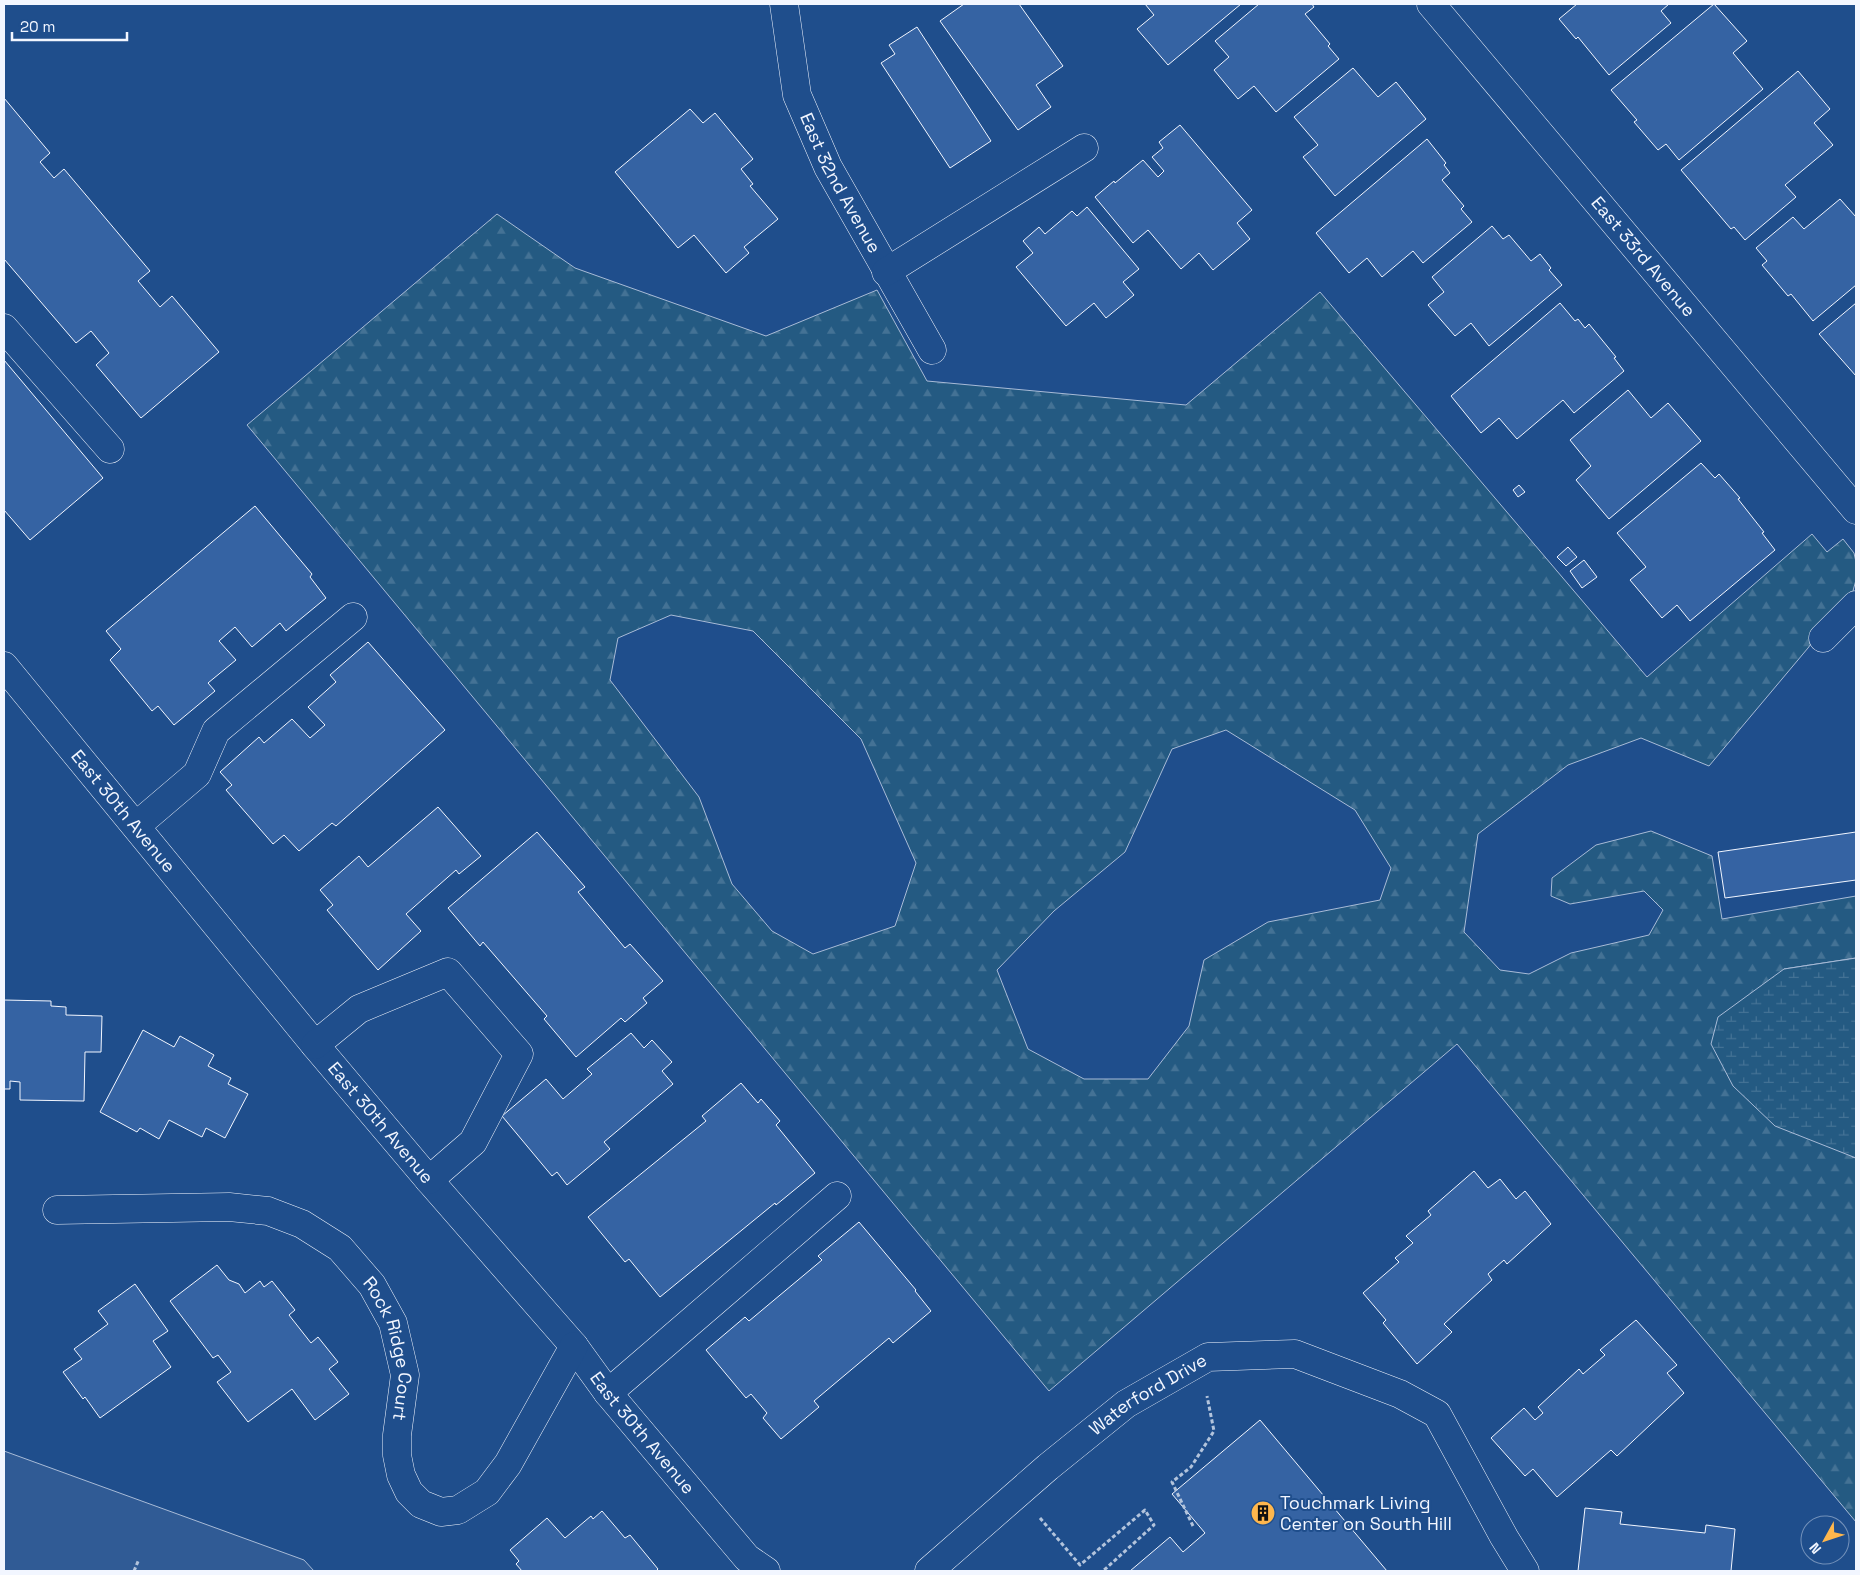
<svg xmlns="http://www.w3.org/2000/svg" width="1860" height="1575" font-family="'Space Grotesk',sans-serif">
<defs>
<pattern id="forest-firs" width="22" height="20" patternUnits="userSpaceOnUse" patternTransform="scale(1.25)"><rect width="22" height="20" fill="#245a82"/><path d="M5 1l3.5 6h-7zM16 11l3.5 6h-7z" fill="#447295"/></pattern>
<pattern id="wetland-marsh" width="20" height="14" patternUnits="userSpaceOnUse" patternTransform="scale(1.25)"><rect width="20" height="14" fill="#245a82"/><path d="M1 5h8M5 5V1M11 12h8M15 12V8" fill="none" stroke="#447295"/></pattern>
</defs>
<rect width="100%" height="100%" fill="#1f4e8c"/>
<path fill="url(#forest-firs)" stroke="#a8bbd7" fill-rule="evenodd" d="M497,214l78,54 191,68 111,-46 50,91 259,24 134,-113 327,385 165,-143 15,18 16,-13 11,14 2,9v18l-5,18 -29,31 -14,19 -99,118 -68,-28 -73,27 -90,69 -14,98 36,38 29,4 42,-21 78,-18 14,-25 -19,-19 -74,13 -19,-8 1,-18 44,-33 55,-14 61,25 10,63 134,-23v62l-72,11 68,188 4,1v364l-399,-478 -408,347 -802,-966zM671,615l82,16 108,108 55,124 -21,63 -82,28 -41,-23 -40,-47 -33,-87 -89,-117 8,-42zM1226,730l129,80 36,58 -11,32 -112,22 -64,38 -15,66 -41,53h-64l-56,-30 -31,-79 57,-59 71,-59 47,-103z"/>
<polygon fill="url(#wetland-marsh)" stroke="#a8bbd7" points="1856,958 1856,1158 1775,1126 1733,1086 1711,1044 1718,1017 1784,969"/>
<polygon fill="#305b95" stroke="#a8bbd7" points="4,1451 304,1560 314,1571 4,1571"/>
<g fill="#3563a3" stroke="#f2f6ff">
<polygon points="964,4 1019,4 1063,66 1036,85 1051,107 1018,130 940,21"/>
<polygon points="1145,4 1241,4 1168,65 1137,29 1154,15"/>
<polygon points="1259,4 1312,4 1314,7 1305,14 1330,44 1328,46 1339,59 1276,112 1254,86 1238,99 1214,70 1229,57 1215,41"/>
<polygon points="1577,4 1669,4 1661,11 1671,23 1609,75 1578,37 1576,39 1559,19"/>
<polygon points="1714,4 1747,41 1733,53 1763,89 1679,160 1666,144 1658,150 1634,122 1637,120 1611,90"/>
<polygon points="917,27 991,141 950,168 881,63 895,54 889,45"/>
<polygon points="1353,68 1378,97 1396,82 1426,119 1335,196 1303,157 1318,145 1294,117"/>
<polygon points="1798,71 1830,109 1814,123 1833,145 1785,185 1796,197 1745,240 1734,227 1731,229 1681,170"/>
<polygon points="4,98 50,153 40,162 54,178 64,169 150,271 138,281 160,307 172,296 219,352 141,418 96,365 109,353 91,331 76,343 4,259"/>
<polygon points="690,109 703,123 715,113 753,159 741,169 753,184 750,186 778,219 744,247 749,253 726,273 694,235 678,248 615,172"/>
<polygon points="1180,125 1252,210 1237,223 1250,239 1213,270 1199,253 1181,269 1148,230 1133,243 1095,197 1114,181 1115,183 1143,160 1158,177 1164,171 1152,157 1163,148 1159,142"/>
<polygon points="1427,139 1446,163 1444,165 1450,173 1442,180 1464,206 1461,209 1472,222 1423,263 1413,251 1382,277 1367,258 1349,273 1316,233"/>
<polygon points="1840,199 1856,217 1856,285 1813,321 1791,294 1788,296 1762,265 1767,261 1756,248 1793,217 1804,229"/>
<polygon points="1087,207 1139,269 1123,282 1134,295 1106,318 1094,303 1066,326 1016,267 1033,253 1023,241 1039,227 1045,234 1072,211 1077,216"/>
<polygon points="1492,226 1503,239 1509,235 1531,261 1540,254 1551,268 1549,270 1562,285 1489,346 1471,323 1455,336 1428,305 1444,292 1432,277"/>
<polygon points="1560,303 1575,321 1578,319 1585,328 1589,324 1616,357 1614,358 1624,371 1574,413 1563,400 1517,439 1499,418 1481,433 1451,396"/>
<polygon points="1856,303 1856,376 1819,334"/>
<polygon points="4,360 103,478 30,540 4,510"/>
<polygon points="1628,390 1651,418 1668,403 1701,441 1609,519 1576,480 1591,466 1570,440"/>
<polygon points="1701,463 1715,478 1719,474 1740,498 1738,499 1764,532 1762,533 1775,550 1690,621 1677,605 1662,618 1630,580 1646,567 1617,533"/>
<polygon points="1519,485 1525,492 1518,497 1513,490"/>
<polygon points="255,506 312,574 310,577 326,598 286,631 280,623 252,647 235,627 219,641 236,660 208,683 215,691 174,725 158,706 152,711 110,660 121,649 106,631"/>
<polygon points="1568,547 1577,557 1566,566 1557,557"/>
<polygon points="1584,560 1597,577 1582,588 1570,571"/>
<polygon points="368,642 445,730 336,826 332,823 299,851 284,835 273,844 226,790 232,785 220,772 259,737 264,743 292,719 310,738 325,725 308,707 336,682 330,675"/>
<polygon points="438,807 481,856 459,874 456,870 406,914 421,931 378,970 327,910 333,905 320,890 359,856 368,867"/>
<polygon points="537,832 585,887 578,892 625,948 630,944 663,981 643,998 647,1003 625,1022 621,1018 576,1057 544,1019 547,1016 483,942 480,946 448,908"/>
<polygon points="1856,832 1856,880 1725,898 1718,852"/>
<polygon points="4,1000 51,1001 51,1006 66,1007 66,1015 102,1016 101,1052 85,1052 84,1101 20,1100 20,1082 10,1081 10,1089 4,1089"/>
<polygon points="143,1030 174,1047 180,1036 214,1055 208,1066 231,1078 228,1084 248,1094 225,1138 206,1128 202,1137 169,1120 159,1139 140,1128 137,1132 100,1112"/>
<polygon points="631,1033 644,1048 652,1040 672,1062 662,1071 673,1084 604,1142 610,1149 567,1185 557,1172 552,1176 502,1116 546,1079 563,1099 592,1074 587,1069"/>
<polygon points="741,1083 758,1103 761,1099 780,1121 776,1125 815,1173 776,1205 775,1203 660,1297 629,1259 625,1262 588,1217 706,1121 702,1116"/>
<polygon points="1474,1171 1488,1188 1500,1179 1516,1199 1525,1191 1551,1224 1507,1264 1504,1260 1488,1274 1492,1280 1444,1324 1452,1332 1417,1364 1383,1323 1386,1320 1363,1293 1399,1262 1395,1258 1413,1243 1406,1236 1431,1215 1428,1211"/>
<polygon points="859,1222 916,1290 915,1291 931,1311 893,1343 889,1338 814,1401 819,1407 781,1439 763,1418 767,1413 751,1394 746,1398 706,1350 745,1317 749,1321 822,1260 818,1256"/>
<polygon points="217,1265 229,1280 239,1284 245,1293 260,1281 264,1287 272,1281 295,1310 289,1315 311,1343 318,1337 338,1362 329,1369 349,1394 315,1420 292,1389 248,1422 217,1382 231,1372 218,1355 213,1358 170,1301"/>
<polygon points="135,1284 168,1331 153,1341 171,1367 100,1418 85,1397 83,1399 63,1372 82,1359 74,1349 108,1324 98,1311"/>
<polygon points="1636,1320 1677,1365 1667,1373 1684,1393 1617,1456 1611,1450 1557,1497 1533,1469 1525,1476 1491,1438 1524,1408 1535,1420 1543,1413 1538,1407 1579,1369 1583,1374 1605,1355 1600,1350"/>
<polygon points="1260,1420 1387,1571 1130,1571 1170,1537 1183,1552 1205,1533 1172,1494"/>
<polygon points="1585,1508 1622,1512 1620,1524 1705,1533 1706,1525 1735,1529 1731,1571 1578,1571"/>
<polygon points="602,1511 625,1538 630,1535 658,1569 656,1571 522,1571 516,1564 519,1561 510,1550 547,1518 565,1538 591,1516 593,1519"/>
</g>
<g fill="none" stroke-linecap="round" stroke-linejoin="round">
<defs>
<g id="minor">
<path id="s1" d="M784,4l13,91 31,72 104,183"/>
<path id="s2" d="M1431,4l425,506"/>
<polyline points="886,272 1084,148"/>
<polyline points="4,328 110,449"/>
<polyline points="1823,638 1856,605"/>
<path id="s3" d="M4,666l311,379 114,135 145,166 34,47 139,165 19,13"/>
<polyline points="136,826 197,774 216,731 353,617"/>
<polyline points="315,1045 359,1009 448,972 519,1054 473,1142 429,1180"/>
<path id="s4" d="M57,1210l172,-3 39,4 34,13 38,24 32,37 21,38 12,52 -8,60v20l4,20 8,17 12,12 20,8 17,-2 29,-18 21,-28 66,-118"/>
<polyline points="608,1393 837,1196"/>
<path id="s5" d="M929,1571l119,-104 78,-63 82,-47 87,-3 105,40 37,20 67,123 21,34"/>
</g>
</defs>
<use href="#minor" stroke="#f2f6ff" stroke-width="29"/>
<g stroke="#b3c4dc" stroke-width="3" stroke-dasharray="4 2.5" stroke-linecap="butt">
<polyline points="1040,1518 1080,1565 1145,1510 1154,1525 1103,1571"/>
<polyline points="1193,1526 1172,1482 1191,1467 1214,1431 1207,1396"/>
<polyline points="134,1571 139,1559"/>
</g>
<use href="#minor" stroke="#1f4e8c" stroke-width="28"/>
</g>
<defs>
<symbol id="building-disc" viewBox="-11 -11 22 22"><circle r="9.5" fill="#ffb74d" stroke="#1f4e8c"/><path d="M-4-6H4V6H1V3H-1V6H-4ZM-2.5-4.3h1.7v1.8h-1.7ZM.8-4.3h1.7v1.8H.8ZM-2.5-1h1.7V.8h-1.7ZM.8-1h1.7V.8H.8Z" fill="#111"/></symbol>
</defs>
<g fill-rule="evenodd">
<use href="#building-disc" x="1249" y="1499" width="28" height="28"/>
</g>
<g text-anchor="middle" stroke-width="4" stroke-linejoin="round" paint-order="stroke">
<g font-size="18" fill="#f2f6ff" stroke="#1f4e8c">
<text dy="6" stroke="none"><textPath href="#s1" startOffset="190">East 32nd Avenue</textPath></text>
<text dy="6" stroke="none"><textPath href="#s2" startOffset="330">East 33rd Avenue</textPath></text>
<text dy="6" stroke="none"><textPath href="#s3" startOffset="188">East 30th Avenue</textPath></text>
<text dy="6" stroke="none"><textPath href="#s3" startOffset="592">East 30th Avenue</textPath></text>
<text dy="6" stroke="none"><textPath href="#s4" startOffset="409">Rock Ridge Court</textPath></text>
<text dy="6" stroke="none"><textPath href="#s5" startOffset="282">Waterford Drive</textPath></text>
<text dy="6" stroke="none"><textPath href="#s3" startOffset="998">East 30th Avenue</textPath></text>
</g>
<g font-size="18" fill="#f2f6ff" stroke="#1f4e8c" text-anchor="start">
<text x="1280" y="1509">Touchmark Living<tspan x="1280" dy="21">Center on South Hill</tspan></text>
</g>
</g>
<rect width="1860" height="1575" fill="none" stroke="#f2f6ff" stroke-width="10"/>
<g transform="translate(1825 1540) rotate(230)"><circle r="24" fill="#1f4e8c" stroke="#7391ba"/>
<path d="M0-4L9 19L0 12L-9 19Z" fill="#ffb74d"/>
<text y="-8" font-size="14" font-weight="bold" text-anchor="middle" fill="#f2f6ff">N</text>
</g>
<path d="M12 32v8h115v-8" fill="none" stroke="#f2f6ff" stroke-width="2.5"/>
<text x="20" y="32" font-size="15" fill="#f2f6ff" stroke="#1f4e8c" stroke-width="4" paint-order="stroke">20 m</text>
</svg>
